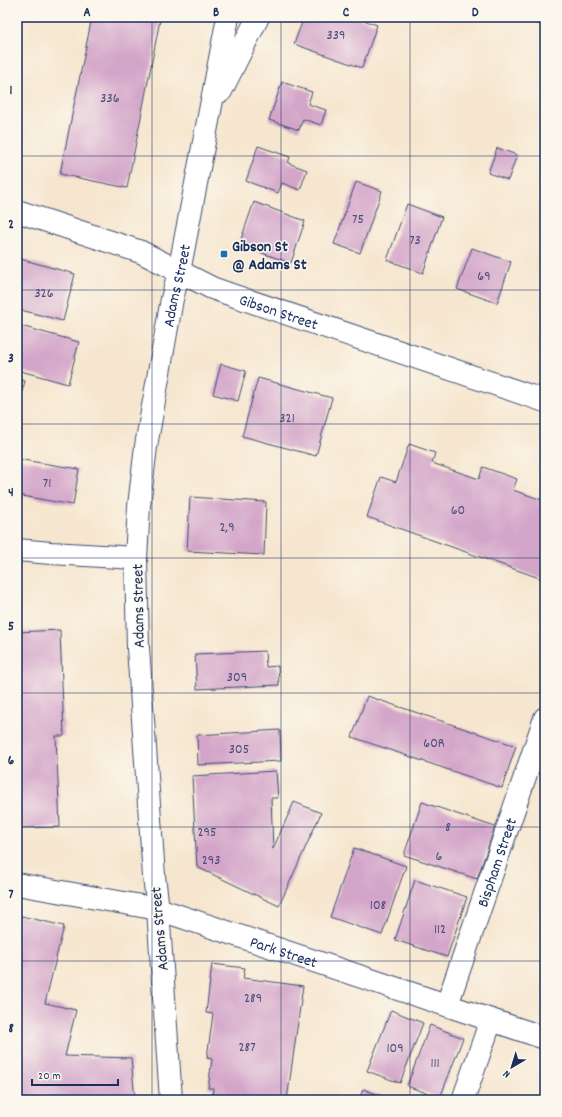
<svg xmlns="http://www.w3.org/2000/svg" width="562" height="1117" font-family="Dekko,sans-serif">
<rect width="100%" height="100%" fill="#fbf7ec"/>
<filter id="ink" filterUnits="userSpaceOnUse"><feTurbulence type="fractalNoise" baseFrequency=".025" numOctaves="2"/><feDisplacementMap in="SourceGraphic" scale="8" xChannelSelector="R" yChannelSelector="G"/><feConvolveMatrix kernelMatrix="1 2 1 2 8 2 1 2 1" color-interpolation-filters="sRGB"/></filter>
<filter id="wash" filterUnits="userSpaceOnUse"><feTurbulence type="fractalNoise" baseFrequency=".012" numOctaves="4" result="noise"/><feDisplacementMap in="SourceGraphic" scale="16" xChannelSelector="R" yChannelSelector="G"/><feGaussianBlur stdDeviation="0.9" result="paint"/><feColorMatrix in="noise" values="0 0 0 0 0 0 0 0 0 0 0 0 0 0 0 0 0 1.4 0 .05"/><feComposite in="paint" operator="in"/></filter>
<g filter="url(#wash)">
<rect width="100%" height="100%" fill="#f6e6cf"/>
<g id="blocks">
<g fill="#d3a5c9">
<polygon points="92,17 147,17 160,20 127,188 60,174"/>
<polygon points="304,17 355,17 377,25 362,68 294,44"/>
<polygon points="525,17 545,17 545,26 524,19"/>
<polygon points="282,82 312,92 308,104 326,110 321,125 303,119 299,130 269,120"/>
<polygon points="258,146 290,157 288,163 307,170 300,190 282,183 278,193 246,181"/>
<polygon points="497,148 517,155 508,180 488,173"/>
<polygon points="356,182 382,191 360,253 334,244"/>
<polygon points="254,202 305,221 291,263 239,245"/>
<polygon points="407,204 442,217 423,273 387,260"/>
<polygon points="472,248 511,262 497,303 457,289"/>
<polygon points="17,258 75,274 63,321 17,309"/>
<polygon points="17,325 79,342 68,384 17,370"/>
<polygon points="221,364 246,371 238,401 213,394"/>
<polygon points="258,378 332,398 316,456 242,436"/>
<polygon points="17,379 25,381 17,409"/>
<polygon points="409,444 435,453 432,463 479,479 483,467 517,479 513,490 545,501 545,580 367,517 381,477 396,482"/>
<polygon points="17,459 79,469 73,505 17,495"/>
<polygon points="190,497 266,502 264,555 187,551"/>
<polygon points="60,630 64,736 56,736 60,827 17,828 17,632"/>
<polygon points="265,651 266,667 278,666 279,685 197,689 195,654"/>
<polygon points="367,696 516,746 502,788 352,737"/>
<polygon points="280,730 281,761 198,765 197,735"/>
<polygon points="276,771 278,798 271,798 273,849 294,802 321,813 279,906 197,867 192,776"/>
<polygon points="422,802 495,827 477,879 404,855"/>
<polygon points="354,848 406,866 382,935 330,917"/>
<polygon points="415,880 467,897 447,957 395,940"/>
<polygon points="17,915 64,926 45,1003 76,1010 65,1056 131,1058 135,1100 30,1100 17,1095"/>
<polygon points="212,964 245,968 243,978 303,986 287,1100 212,1100 213,1088 208,1088 212,1059 207,1058 213,1014 206,1013"/>
<polygon points="391,1010 423,1023 400,1083 367,1071"/>
<polygon points="430,1025 463,1038 440,1098 407,1086"/>
<polygon points="363,1089 392,1100 359,1100"/>
</g>
</g>
</g>
<g filter="url(#ink)">
<use href="#blocks" fill-opacity="0" stroke="#3c4a6f" stroke-width="1"/>
<g fill="none" stroke-linecap="round" stroke-linejoin="round">
<defs>
<g id="minor">
<path id="s1" d="M17,211l124,41 71,36 14,5 319,108"/>
<polyline points="17,550 51,553 136,558"/>
<path id="s2" d="M17,884l141,25 387,129"/>
<path id="s3" d="M447,1005l98,-287"/>
<polyline points="463,1100 491,1020"/>
</g>
<g id="major">
<polyline points="221,91 258,17"/>
<path id="s4" d="M171,1100l-13,-191 -4,-33 -16,-228 -2,-90 3,-52 7,-60 26,-147 7,-27 49,-255"/>
</g>
</defs>
<use href="#minor" stroke="#3c4a6f" stroke-width="24"/>
<use href="#major" stroke="#3c4a6f" stroke-width="24"/>
<use href="#minor" stroke="#fff" stroke-width="22"/>
<use href="#major" stroke="#fff" stroke-width="22"/>
</g>
</g>
<path fill="none" stroke="#1b2f5e" stroke-width="1" stroke-opacity="0.55" d="M152,17v1083M281,17v1083M410,17v1083M17,156h528M17,290h528M17,424h528M17,558h528M17,693h528M17,827h528M17,961h528"/>
<rect fill="#1f6fb2" stroke="#fbf7ec" stroke-width="1.5" x="220" y="250" width="8" height="8" rx="2"/>
<g text-anchor="middle" stroke-width="3" stroke-linejoin="round" paint-order="stroke">
<g font-size="14" fill="#494c79">
<text x="336" y="39">339</text>
<text x="110" y="102">336</text>
<text x="358" y="223">75</text>
<text x="415" y="244">73</text>
<text x="484" y="280">69</text>
<text x="44" y="297">326</text>
<text x="287" y="422">321</text>
<text x="47" y="487">71</text>
<text x="458" y="514">60</text>
<text x="227" y="531">2,9</text>
<text x="237" y="681">309</text>
<text x="434" y="747">60R</text>
<text x="239" y="753">305</text>
<text x="448" y="831">8</text>
<text x="207" y="836">295</text>
<text x="439" y="860">6</text>
<text x="211" y="864">293</text>
<text x="378" y="909">108</text>
<text x="440" y="933">112</text>
<text x="253" y="1002">289</text>
<text x="247" y="1051">287</text>
<text x="395" y="1052">109</text>
<text x="435" y="1067">111</text>
</g>
<g font-size="16" font-weight="bold" fill="#1b2f5e" stroke="#fbf7ec" text-anchor="start">
<text x="232" y="251">Gibson St<tspan x="232" dy="18">@ Adams St</tspan></text>
</g>
<g font-size="16" fill="#1b2f5e" stroke="#fbf7ec">
<text dy="6" stroke="none"><textPath href="#s4" startOffset="819">Adams Street</textPath></text>
<text dy="6" stroke="none"><textPath href="#s1" startOffset="281">Gibson Street</textPath></text>
<text transform="translate(137 606) rotate(-91)" y="6">Adams Street</text>
<text dy="6" stroke="none"><textPath href="#s3" startOffset="151">Bispham Street</textPath></text>
<text transform="translate(158 929) rotate(-95)" y="6">Adams Street</text>
<text dy="6" stroke="none"><textPath href="#s2" startOffset="276">Park Street</textPath></text>
</g>
</g>
<rect width="562" height="1117" fill="none" stroke="#fbf7ec" stroke-width="44"/>
<g transform="translate(512 1067) rotate(218)" stroke="#fbf7ec" stroke-width="3" paint-order="stroke">
<path d="M0-3L7 15L0 10L-7 15Z" fill="#1b2f5e"/>
<text y="-6" font-size="11" font-weight="bold" text-anchor="middle" fill="#1b2f5e">N</text>
</g>
<path d="M32 1079v6h86v-6" fill="none" stroke="#1b2f5e" stroke-width="2"/>
<text x="38" y="1079" font-size="12" fill="#1b2f5e" stroke="#fbf7ec" stroke-width="3" paint-order="stroke">20 m</text>
<rect x="22" y="22" width="518" height="1073" fill="none" stroke="#1b2f5e" stroke-width="1.5"/>
<g font-size="13" text-anchor="middle" font-weight="bold" fill="#1b2f5e">
<text x="87" y="16">A</text>
<text x="216" y="16">B</text>
<text x="346" y="16">C</text>
<text x="475" y="16">D</text>
<text x="11" y="94">1</text>
<text x="11" y="228">2</text>
<text x="11" y="362">3</text>
<text x="11" y="496">4</text>
<text x="11" y="630">5</text>
<text x="11" y="764">6</text>
<text x="11" y="898">7</text>
<text x="11" y="1032">8</text>
</g>
</svg>
